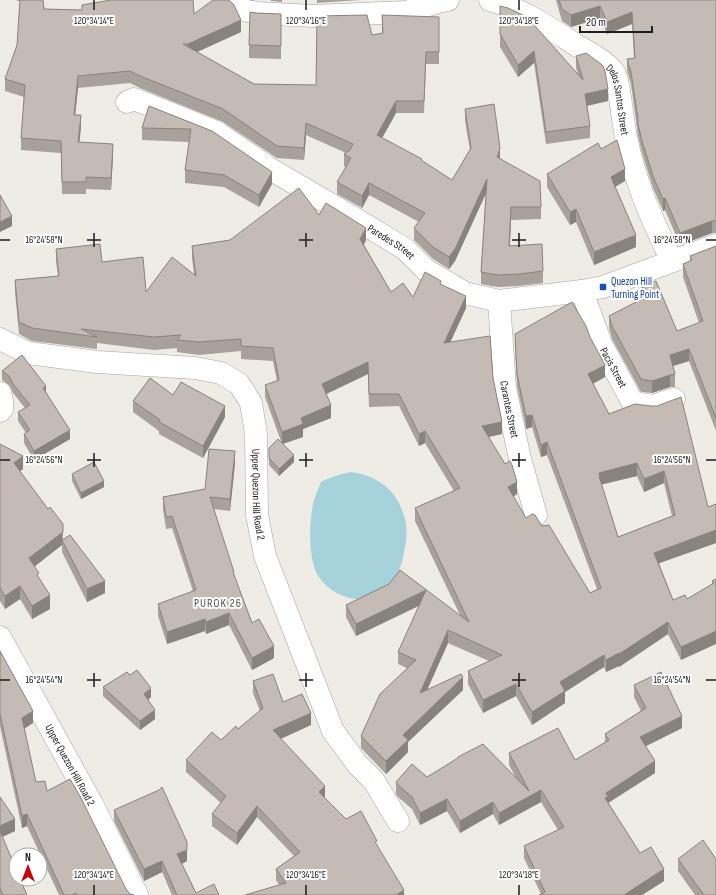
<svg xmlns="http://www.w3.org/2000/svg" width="716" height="895" font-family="'Sofia Sans Condensed',sans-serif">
<rect width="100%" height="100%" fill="#efebe5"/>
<path fill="#a6d2dc" d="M351,472c24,3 45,17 52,41 5,13 4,25 1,39 -2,13 -7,28 -18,37 -3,2 -8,4 -11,5 -5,2 -10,5 -15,5 -17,1 -37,-12 -44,-27 -8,-20 -7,-52 -2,-72 2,-6 5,-12 7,-18 10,-5 19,-8 30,-10z"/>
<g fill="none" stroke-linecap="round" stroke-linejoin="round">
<defs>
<g id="street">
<polyline points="235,0 244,10 257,13 313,16 406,12 438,2 448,0"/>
<path id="s1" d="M490,0c32,9 58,27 86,45 12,7 28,15 37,26 6,7 8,37 10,48 7,52 26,95 49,142"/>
<path id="s2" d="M127,102l7,-3 43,17 41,17 54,37 87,51 46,28 21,21 39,23 34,8 83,-10 21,-4 113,-42"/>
<path id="s3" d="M582,291l19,53 32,59 20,3 21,-7"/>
<path id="s4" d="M499,301l6,87 15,71 16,56"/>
<path id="s5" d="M0,339l28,14 69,9 98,6 26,5 18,11 12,19 5,31 1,81 8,41 68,175 25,34 16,16 24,40"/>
<polyline points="0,393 2,401 2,409 0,411"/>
<path id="s6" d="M0,637l92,167 45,91"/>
</g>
</defs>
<use href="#street" stroke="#a5a5a5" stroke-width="23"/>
<use href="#street" stroke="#fff" stroke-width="22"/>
</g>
<g fill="#a9a19b" fill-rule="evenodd">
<polygon points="17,0 43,0 44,9 82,10 82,5 194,14 241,32 197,52 254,84 316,85 372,35 382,33 382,15 439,29 439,64 426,64 424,113 396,113 382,138 422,161 452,180 470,150 465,121 465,109 500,159 541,207 541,219 511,220 510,245 543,271 543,283 519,286 499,287 491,286 481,284 481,272 486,193 455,261 449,269 433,259 414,240 414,228 419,222 369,195 362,208 337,194 337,182 346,167 344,166 344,154 346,153 306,135 304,160 277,158 223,122 140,88 130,83 78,88 75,115 81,127 79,143 113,156 111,190 86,189 86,194 62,194 61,153 21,150 21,138 24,97 5,91 5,79 17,45 20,1 17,1"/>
<polygon points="271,0 282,0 282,2 271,1"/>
<polygon points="317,0 360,0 317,3"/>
<polygon points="556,0 716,0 716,233 712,233 680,245 665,210 663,211 653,188 642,153 638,136 631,84 627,71 627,59 634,58 632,24 607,34 600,18 571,27 562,21"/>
<polygon points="500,6 578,74 576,68 576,56 608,101 587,106 590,126 590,138 546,144 534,63 518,77 500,47"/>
<polygon points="256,13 281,14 281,59 249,58 249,45"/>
<polygon points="149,106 212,131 272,184 259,207 224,187 185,183 185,170 189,142 142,140 142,128"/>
<polygon points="601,149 625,181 615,187 636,247 594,265 576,222 570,225 547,187 547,174"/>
<path d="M319,215l47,25 -2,5 27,47 22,5 28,-13 25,24 -16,34 43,36 9,56 -13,3 28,57 -4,3 13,21 16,8 48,67 7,-4 -50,-134 -6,2 -9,-30 -6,2 -9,-43 -2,-40v-12l90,43 -12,7 16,30 26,-10 81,139 -57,20 14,37 14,-1 25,-15v-3l4,-2 -35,81 -13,-26 -49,33v-1l-13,6 -2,-5 -39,25v11l-33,22 -16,-29 -33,17 -15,-29v-13l21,-10 -41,-18 -21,47h36l-55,52v10l-22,22 -25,-26v-12l46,-68 -9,-4v-12l21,-46 -63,30 -10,-19v-12l43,-21 71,31 -45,-94v-13l39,-17 -29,-48 -6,3 -20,-40 -30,1 -1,-33 -42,20 5,24 -28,11v8l-20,7 11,18 -15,14 -10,-11v-17l12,-7 -16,-44v-12l12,-4 -4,-20 -32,-2v-8l-42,4 -22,-3v-4l-23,2 -57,-7v6l-65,-8 -13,-7 -4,-42v-12l43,-4 -2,-15v-12l46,13 44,30 48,-18 -2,-16v-12l38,-6zM637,476l7,16 20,-9 8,33 -54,21 -17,-53z"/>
<polygon points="716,246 716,431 689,361 673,366 675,374 675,387 670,387 652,393 641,392 612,339 609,328 609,316 635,303 635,291 677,331 699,323 683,277 683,264 690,261 690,256"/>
<polygon points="2,371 46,392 70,439 34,460 24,443 24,434 26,433 18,421 18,412 25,408 13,393 9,385 2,380"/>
<polygon points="173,395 225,417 203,458 159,434 159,431 133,412 133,401"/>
<polygon points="0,444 23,469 20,471 63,539 105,593 87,602 62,552 62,545 34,566 50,609 32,619 20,599 5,609 0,601"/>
<polygon points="235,463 230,511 214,509 234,575 252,623 274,658 252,670 229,625 206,634 205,631 167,644 158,616 158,604 193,591 172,528 166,529 163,509 163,497 205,489"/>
<polygon points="72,474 104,487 81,499 72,481"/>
<polygon points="0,651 33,723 24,729 36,782 47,791 126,889 130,894 134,895 59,895 27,826 22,828 0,726"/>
<polygon points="253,681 283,702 311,725 281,739 325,798 346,819 377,846 404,895 279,885 276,880 276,869 294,856 257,817 237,845 212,826 212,814 221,803 186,772 186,760 238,729 260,711 253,693"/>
<polygon points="634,685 682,728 646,746 655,773 608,803 640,853 664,881 642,895 539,895 541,894 524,858 524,846 558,830 541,802 499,825 493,814 460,833 447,811 420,825 412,809 398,797 396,794 396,782 427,777 516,778 509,765 509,753 575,760 605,743 605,734 641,711 634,697"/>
<polygon points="103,687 151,697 148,700 155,719 140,730 103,696"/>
<polygon points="0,797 15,831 2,837 27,895 0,895"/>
<polygon points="114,810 187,861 182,864 196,893 219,895 172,895 162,872 144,881 114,821"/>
<polygon points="678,859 716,895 695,895 678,871"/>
</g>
<g fill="#89837e">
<polygon points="600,6 600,18 571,27 571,15"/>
<polygon points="632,12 632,24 607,34 607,22"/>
<polygon points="241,20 241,32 188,56 188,44"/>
<polygon points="534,51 534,63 518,77 518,65"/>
<polygon points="78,76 78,88 74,127 74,115"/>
<polygon points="608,89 608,101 585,106 585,94"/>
<polygon points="396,101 396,113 377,147 377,135"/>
<polygon points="81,115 81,127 78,155 78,142"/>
<polygon points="306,123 306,135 304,160 304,148"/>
<polygon points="113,144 113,156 111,190 111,178"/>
<polygon points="500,148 500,160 497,157"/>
<polygon points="625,169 625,181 611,189 611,177"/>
<polygon points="272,172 272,184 259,207 259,195"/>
<polygon points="487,179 487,191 455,261 449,269 449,257"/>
<polygon points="369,183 369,195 362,208 362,196"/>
<polygon points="665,198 665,210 663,211 663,199"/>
<polygon points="511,207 511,220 509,258 509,246"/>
<polygon points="576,209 576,222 570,225 570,212"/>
<polygon points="12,216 12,226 0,232 0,222"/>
<polygon points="712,221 712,233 680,245 680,233"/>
<polygon points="366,228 366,240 360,251 360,239"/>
<polygon points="636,235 636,247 594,265 594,252"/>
<polygon points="466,296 466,308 444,356 444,343"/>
<polygon points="689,349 689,361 670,367 670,355"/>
<polygon points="368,362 368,374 322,396 322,384"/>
<polygon points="605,365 605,377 588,386 588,374"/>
<polygon points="670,375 670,387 652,393 652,381"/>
<polygon points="46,386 46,395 43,388"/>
<polygon points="331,405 331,418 303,429 303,437 282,444 282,432 301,418"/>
<polygon points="225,406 225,417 203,458 203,446"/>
<polygon points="532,415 532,427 526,429 526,416"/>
<polygon points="502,422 502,434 482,438 482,426"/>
<polygon points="70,430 70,439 34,460 34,451"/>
<polygon points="425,431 425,443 419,446 419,434"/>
<polygon points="547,442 547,455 541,457 541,445"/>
<polygon points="235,451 235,463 230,511 230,499"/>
<polygon points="294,455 294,462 279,476 279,469"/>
<polygon points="23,456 23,469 14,476 14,463"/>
<polygon points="637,463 637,476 600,485 599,489 599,473"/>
<polygon points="664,471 664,483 644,492 644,479"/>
<polygon points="104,481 104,487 81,499 81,493"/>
<polygon points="517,482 517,494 508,500 508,487"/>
<polygon points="716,530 716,543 654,565 654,553"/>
<polygon points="63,532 62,545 29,571 29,558"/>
<polygon points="105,581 105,593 87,602 87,589"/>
<polygon points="20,586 20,599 5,609 5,596"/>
<polygon points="426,590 426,602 356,636 356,624"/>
<polygon points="50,595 50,609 32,619 32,606"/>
<polygon points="229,613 229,625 206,634 206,622"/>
<polygon points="205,619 205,631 167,644 167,632"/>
<polygon points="668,622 668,634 619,667 619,654"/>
<polygon points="448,630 448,643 420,706 420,693"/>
<polygon points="716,631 716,644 681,660 681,647"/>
<polygon points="274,646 274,658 252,670 252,658"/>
<polygon points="619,653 619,666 606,672 606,660"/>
<polygon points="604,655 604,667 565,692 565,703 532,725 532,712 560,682"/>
<polygon points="463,677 463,690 408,742 408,752 386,774 386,761 403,735"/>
<polygon points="516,684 516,696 483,713 483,700"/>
<polygon points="151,688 151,697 144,703 144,694"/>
<polygon points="155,710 155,719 140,730 140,721"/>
<polygon points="33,711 33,723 22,730 22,718"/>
<polygon points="311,713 311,725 273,742 273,730"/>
<polygon points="682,716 682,728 640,749 640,737"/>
<polygon points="655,761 655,773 608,803 605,810 606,793"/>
<polygon points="325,786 325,798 319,792"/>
<polygon points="541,790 541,802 499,825 499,813"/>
<polygon points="447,799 447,811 420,825 420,813"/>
<polygon points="493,802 493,814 460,833 460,821"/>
<polygon points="257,806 257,817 237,845 237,833"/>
<polygon points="27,814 27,826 22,828 22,816"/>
<polygon points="15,819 15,831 0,838 0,826"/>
<polygon points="187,850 187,861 177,866 177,854"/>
<polygon points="162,861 162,872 144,881 144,869"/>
<polygon points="664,869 664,881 642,895 623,895"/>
<polygon points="404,890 404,895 396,895"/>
</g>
<g fill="#c4bbb4" stroke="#89837e" fill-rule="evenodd">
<polygon points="20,0 43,0 44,9 82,10 82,5 111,0 193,0 194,14 213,0 229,0 234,5 241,20 188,44 183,44 254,84 316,85 317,16 367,15 372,35 383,33 382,15 439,17 439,52 426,52 424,101 396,101 377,135 422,159 421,160 452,180 471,148 465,109 494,104 500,148 497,157 540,181 541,207 511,207 509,246 542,244 543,271 519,274 499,275 491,274 481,272 487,179 455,249 449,257 433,247 414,228 425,213 369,183 362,196 337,182 351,158 344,154 350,150 353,144 306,123 304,148 277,146 223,109 140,76 130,71 78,76 74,115 81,115 78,142 113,144 111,178 86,177 86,182 62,182 61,141 21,138 25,85 5,79 17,45"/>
<polygon points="559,0 716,0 716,221 712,221 680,233 665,198 663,199 653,176 642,141 638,124 638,119 631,72 627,59 635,58 632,12 607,22 600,6 571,15 562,9"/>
<polygon points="500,6 508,8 527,17 583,80 576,56 586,53 601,64 603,66 605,71 608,89 585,94 590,126 546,132 534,51 518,65 500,34"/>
<polygon points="250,12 256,13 281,14 281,46 249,45"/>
<polygon points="149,106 212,131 272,172 259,195 224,175 185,170 191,129 142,128"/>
<polygon points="617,140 625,169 611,177 636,235 594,252 576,209 570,212 547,174 598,143 601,149"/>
<path d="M299,188l20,27 7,-12 40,25 -6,11 31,53 12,-9 10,14 12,-25 16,9 -1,3 26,12 -22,47 46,-7 3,42 9,44 -20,4 23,38 5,-3 2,4 5,17 -9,5 18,31 6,-4 3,1 7,11 7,-1 41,68 11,-5 -54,-146 -6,3 -9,-30 -6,1 -9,-42 -2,-40 57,-32 14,24 4,11 15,28 -17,9 21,40 26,-10 16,2h6l24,-9 27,110 8,-3v26l-62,23 19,47 12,-5 2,4 27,-16 -2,-2 4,-2v52l-35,16 -13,-25 -49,32v-1l-13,7 -2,-5 -44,27 5,9 -33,21 -16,-28 -33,16 -15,-29 34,-16 -54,-25 -28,63 41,-19 2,3 -60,58 5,5 -22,21 -25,-25 19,-42 36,-34 -18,-8 28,-62 -70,34 -10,-19 43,-21 11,-14 69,52 -54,-114 45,-20 -35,-57 -6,3 -20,-40h-30l-1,-32 -46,22 9,21 -30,13 2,6 -21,8 -17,-47 14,-5 -6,-32 -32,-2v-7l-42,3 -22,-2 4,-5 -27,2 -73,-8 16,8 -65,-9 -13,-6 -4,-42 44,-4 -3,-27 44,-5 2,18 41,-5 3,35 26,-35 24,19 -4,-30 38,-6zM637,463l7,16 20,-8 11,44 -57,22 -19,-61h1l-1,-3z"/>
<polygon points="0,195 12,216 0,222"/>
<polygon points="716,246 716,418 689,349 670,355 675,374 670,375 652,381 641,379 612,326 609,316 640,300 635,291 656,281 677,331 703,321 683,264 692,260 690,256"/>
<polygon points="22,355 46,386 43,388 70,430 34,451 24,434 30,430 18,412 30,405 13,384 9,376 2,371"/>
<polygon points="150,378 173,395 181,382 225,406 203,446 159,422 160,420 133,401"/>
<polygon points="278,439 294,455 279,469 269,458 269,448"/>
<polygon points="0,444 23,456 14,463 48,509 50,507 63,524 63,532 29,558 39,573 37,575 50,595 32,606 20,586 5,596 0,588"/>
<polygon points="209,449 235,451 230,499 210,497 234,572 233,572 252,623 259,619 274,646 252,658 229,613 206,622 205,619 167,632 158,604 196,590 172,516 166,517 163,497 205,489"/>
<polygon points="94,462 104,481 81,493 72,474"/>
<polygon points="70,535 105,581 87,589 62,540"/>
<polygon points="0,651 33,711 22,718 36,782 45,781 47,791 70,779 81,798 126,889 130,894 134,895 77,895 76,893 72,895 64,895 27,814 22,816 0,714"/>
<polygon points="137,670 151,688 144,694 155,710 140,721 103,687 127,672 130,675"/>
<polygon points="661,672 682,716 640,737 655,761 606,793 608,797 605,798 640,853 651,847 664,869 624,895 539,895 545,892 524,846 564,827 541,790 499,813 493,802 460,821 447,799 420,813 412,797 398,785 396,782 412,764 427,777 458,758 458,757 483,744 529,791 509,753 558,728 575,760 609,740 605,734 646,708 634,685"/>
<polygon points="273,674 283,702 302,694 311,713 273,730 325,786 319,792 346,819 361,811 377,841 375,842 404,890 396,895 245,895 286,883 276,869 300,852 257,806 237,833 212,814 226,796 186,760 212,732 221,740 236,726 238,729 263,708 253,681"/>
<polygon points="162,787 187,842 187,850 177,854 196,893 214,884 219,895 177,895 162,861 144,869 114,810 159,790"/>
<polygon points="0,797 15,819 0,826"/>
<polygon points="0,831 16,869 16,879 20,879 27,895 3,895 0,888"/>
<polygon points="703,840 716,859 716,895 704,895 678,859"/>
</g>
<path fill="none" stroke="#1e1e1e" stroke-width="1.5" d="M94,0v10M306,0v10M519,0v10M94,233v14M306,233v14M519,233v14M0,240h10M87,240h14M299,240h14M512,240h14M706,240h10M94,453v14M306,453v14M519,453v14M0,460h10M87,460h14M299,460h14M512,460h14M706,460h10M94,673v14M306,673v14M519,673v14M0,680h10M87,680h14M299,680h14M512,680h14M706,680h10M94,885v10M306,885v10M519,885v10"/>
<rect fill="#1a4fb4" stroke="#fff" stroke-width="1.5" x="599" y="283" width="8" height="8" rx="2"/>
<g text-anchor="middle" stroke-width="4" stroke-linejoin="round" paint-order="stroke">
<g font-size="11" fill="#1e1e1e" stroke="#fff">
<text dy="4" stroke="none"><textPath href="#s1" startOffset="172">Delos Santos Street</textPath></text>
<text dy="4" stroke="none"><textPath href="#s2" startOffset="303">Paredes Street</textPath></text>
<text dy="4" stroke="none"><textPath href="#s3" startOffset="83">Pacis Street</textPath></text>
<text dy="4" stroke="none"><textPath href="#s4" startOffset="109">Carantes Street</textPath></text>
<text dy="4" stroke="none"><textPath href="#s5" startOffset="361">Upper Quezon Hill Road 2</textPath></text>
<text dy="4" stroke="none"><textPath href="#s6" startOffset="146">Upper Quezon Hill Road 2</textPath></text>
</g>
<g font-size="11" fill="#164399" stroke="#fff" text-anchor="start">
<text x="611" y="285">Quezon Hill<tspan x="611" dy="13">Turning Point</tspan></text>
</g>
<g font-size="12" letter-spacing="1" fill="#515151" stroke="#fff">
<text x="218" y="607">PUROK 26</text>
</g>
</g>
<g font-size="10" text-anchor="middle" fill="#1e1e1e" stroke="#fff" stroke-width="4" stroke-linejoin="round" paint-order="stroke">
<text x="94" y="24">120°34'14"E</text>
<text x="306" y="24">120°34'16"E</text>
<text x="519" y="24">120°34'18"E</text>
<text x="44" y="243">16°24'58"N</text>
<text x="672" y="243">16°24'58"N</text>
<text x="44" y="463">16°24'56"N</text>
<text x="672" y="463">16°24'56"N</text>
<text x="44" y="683">16°24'54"N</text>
<text x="672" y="683">16°24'54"N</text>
<text x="94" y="878">120°34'14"E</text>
<text x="306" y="878">120°34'16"E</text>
<text x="519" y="878">120°34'18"E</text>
</g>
<g transform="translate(28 867)"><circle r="19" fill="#ffffff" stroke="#a5a5a5"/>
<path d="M0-3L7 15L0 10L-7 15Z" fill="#ca030b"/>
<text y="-6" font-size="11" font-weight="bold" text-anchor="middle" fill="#1e1e1e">N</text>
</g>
<path d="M580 26v6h72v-6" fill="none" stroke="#1e1e1e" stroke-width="2"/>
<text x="586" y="26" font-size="12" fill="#1e1e1e" stroke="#ffffff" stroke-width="3" paint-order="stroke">20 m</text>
</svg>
